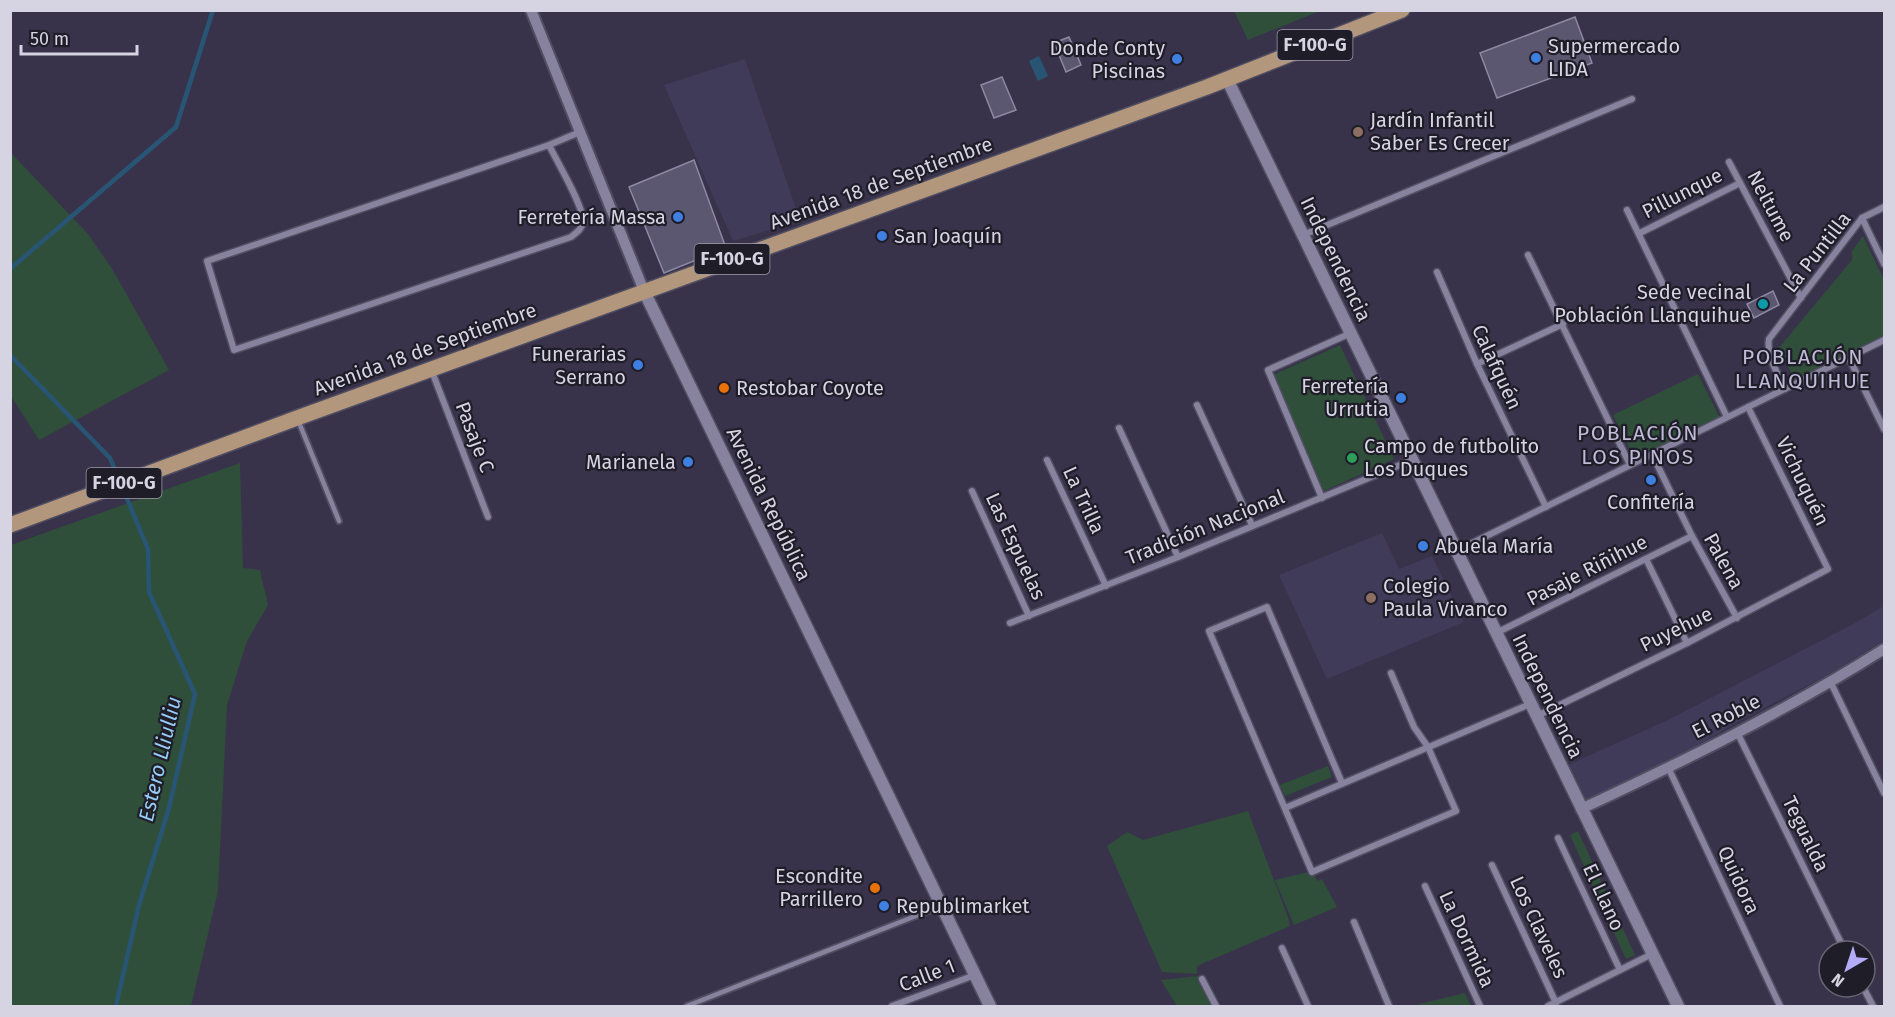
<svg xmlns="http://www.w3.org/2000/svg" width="1895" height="1017" font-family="'Fira Sans',sans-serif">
<rect width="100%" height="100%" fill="#38334b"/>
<g fill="#413b5a">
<polygon points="745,59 800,221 733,241 664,85"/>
<polygon points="1382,533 1399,569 1432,556 1464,622 1327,679 1279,575"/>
<polygon points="1884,606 1884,640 1829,674 1736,723 1669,762 1586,804 1568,765 1668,720 1857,622"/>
</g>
<g fill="#2f4f3a">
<polygon points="1234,11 1320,11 1248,40"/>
<polygon points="11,153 88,234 114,272 169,370 39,440 11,396"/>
<polygon points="1863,236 1884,280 1884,341 1797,383 1778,349 1852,260 1852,251"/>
<polygon points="1340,345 1394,459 1324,491 1273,375"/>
<polygon points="1698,374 1720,418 1635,459 1613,415"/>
<polygon points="240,463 243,568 260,570 268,605 247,641 227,705 218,891 191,1006 11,1006 11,545"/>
<polygon points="1328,766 1332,777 1285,796 1280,785"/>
<polygon points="1248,811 1289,920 1290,926 1197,966 1197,974 1162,972 1107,846 1127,832 1143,840"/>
<polygon points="1578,831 1635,955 1626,959 1570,835"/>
<polygon points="1313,871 1317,881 1322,879 1337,907 1294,925 1275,880"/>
<polygon points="1199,976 1214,1006 1177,1006 1161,980"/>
<polygon points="1465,993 1471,1006 1411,1006"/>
</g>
<polygon fill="#295575" points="1039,56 1048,76 1038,81 1029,61"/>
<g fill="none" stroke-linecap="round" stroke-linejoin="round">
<g stroke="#295575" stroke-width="4.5">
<polyline points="10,269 176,127 213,10"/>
<polyline points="10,355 110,458 148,549 149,592 195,694 169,808 139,905 116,1006"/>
</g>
</g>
<g fill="#5b5771" stroke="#8d88a4" stroke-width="1.5">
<polygon points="1575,17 1592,63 1497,98 1480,53"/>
<polygon points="1069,37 1081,65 1066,72 1054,43"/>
<polygon points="1002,77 1016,110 994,118 981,85"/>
<polygon points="694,160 726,248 664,273 629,187"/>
<polygon points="1773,291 1779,305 1754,318 1747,304"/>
</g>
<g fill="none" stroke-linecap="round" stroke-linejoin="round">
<defs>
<g id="service">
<polyline points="298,420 339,521"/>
<polyline points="687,1006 941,906"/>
</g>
<g id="minor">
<path d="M549,145c7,15 37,65 34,78 -2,7 -7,10 -12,14l-337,113 -27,-89 342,-116 31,-13"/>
<polyline points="1729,162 1801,298"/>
<polyline points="1627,210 1727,417"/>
<polyline points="1862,218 1884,264"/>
<polyline points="1640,233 1740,183"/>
<polyline points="1303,235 1632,99"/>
<polyline points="1528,255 1630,465"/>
<polyline points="1437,272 1477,364 1546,507"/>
<polyline points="1849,358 1884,429"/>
<polyline points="1477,364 1563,324"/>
<polyline points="431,369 488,517"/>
<path d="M1785,389c-7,-15 -19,-33 -16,-50l93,-121 22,-11"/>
<polyline points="1197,405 1252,525"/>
<polyline points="1119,428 1178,557"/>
<polyline points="1652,454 1692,536 1737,618"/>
<polyline points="1047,460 1106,586"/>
<polyline points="972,491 1029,616"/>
<polyline points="1322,498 1268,370 1351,333"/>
<polyline points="1456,551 1884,340"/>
<polyline points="1646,559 1687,643"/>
<polyline points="1010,623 1178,557 1412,460"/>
<polyline points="1496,633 1692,536"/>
<polyline points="1831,683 1884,793"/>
<polyline points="1537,716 1687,643 1828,569 1748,407"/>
<polyline points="1737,732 1845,951"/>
<polyline points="1668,767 1780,1006"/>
<polyline points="1342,783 1267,607 1209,631 1312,872 1456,811 1428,747 1414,727 1391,673"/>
<polyline points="1285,808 1530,704"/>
<polyline points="1558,838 1620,970"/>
<polyline points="1492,865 1556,1003"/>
<polyline points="1425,886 1480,1006"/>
<polyline points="1354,922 1389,1006"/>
<polyline points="1282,948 1308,1006"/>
<polyline points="1202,979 1216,1006"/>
<polyline points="1863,987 1873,1006"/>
<polyline points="892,1006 975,975"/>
<polyline points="1548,1006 1652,954"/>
</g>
<g id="tertiary">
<polyline points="531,10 644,291"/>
<path d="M1581,809c103,-48 207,-99 303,-160"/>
</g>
<g id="secondary">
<polyline points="1227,79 1678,1006"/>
<polyline points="644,291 990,1006"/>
</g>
<polyline id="primary" points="10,525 297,418 1207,87 1402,10"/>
</defs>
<use href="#service" stroke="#524e62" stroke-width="8"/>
<use href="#minor" stroke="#524e62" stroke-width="9"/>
<use href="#tertiary" stroke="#524e62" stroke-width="14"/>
<use href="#secondary" stroke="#524e62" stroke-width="15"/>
<use href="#primary" stroke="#524e62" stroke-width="18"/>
<use href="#service" stroke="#87829e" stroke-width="4.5"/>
<use href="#minor" stroke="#87829e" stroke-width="6"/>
<use href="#tertiary" stroke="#87829e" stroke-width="10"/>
<use href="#secondary" stroke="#87829e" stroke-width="12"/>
<use href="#primary" stroke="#b2977c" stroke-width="15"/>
</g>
<g fill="#3f7fe0" stroke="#1f1d28" stroke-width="2">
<circle cx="1536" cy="58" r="6"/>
<circle cx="1177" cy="59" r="6"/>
<circle cx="678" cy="217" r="6"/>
<circle cx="882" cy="236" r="6"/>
<circle cx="638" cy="365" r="6"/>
<circle cx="1401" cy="398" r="6"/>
<circle cx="688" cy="462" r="6"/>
<circle cx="1651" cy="480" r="6"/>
<circle cx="1423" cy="546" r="6"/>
<circle cx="884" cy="906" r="6"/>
</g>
<g fill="#8d6e63" stroke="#1f1d28" stroke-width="2">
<circle cx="1358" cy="132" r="6"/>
<circle cx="1371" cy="598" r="6"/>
</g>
<circle fill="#0f9aa8" stroke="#1f1d28" stroke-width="2" cx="1763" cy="304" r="6"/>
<g fill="#e8710a" stroke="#1f1d28" stroke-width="2">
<circle cx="724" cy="388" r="6"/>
<circle cx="875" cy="888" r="6"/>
</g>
<circle fill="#2e9e5b" stroke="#1f1d28" stroke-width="2" cx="1352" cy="458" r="6"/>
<g text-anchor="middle" stroke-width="4.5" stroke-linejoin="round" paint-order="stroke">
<g fill="#1f1d28" stroke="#9f9cab" stroke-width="1.5">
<rect x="1277.5" y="30" width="75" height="30" rx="4.5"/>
<rect x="694.5" y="244" width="75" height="30" rx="4.5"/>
<rect x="86.5" y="468" width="75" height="30" rx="4.5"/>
</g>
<g font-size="18" font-weight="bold" fill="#d6d3e3">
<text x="1315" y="51">F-100-G</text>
<text x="732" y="265">F-100-G</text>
<text x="124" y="489">F-100-G</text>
</g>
<g font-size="20" fill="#d6d3e3" stroke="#1f1d28" text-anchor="start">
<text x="1548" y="53">Supermercado<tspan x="1548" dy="23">LIDA</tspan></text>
<text x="1165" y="55" text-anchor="end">Donde Conty<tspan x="1165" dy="23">Piscinas</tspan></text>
<text x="1370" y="127">Jardín Infantil<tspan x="1370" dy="23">Saber Es Crecer</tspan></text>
<text x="666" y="224" text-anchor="end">Ferretería Massa</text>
<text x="894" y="243">San Joaquín</text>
<text x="1751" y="299" text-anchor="end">Sede vecinal<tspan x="1751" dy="23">Población Llanquihue</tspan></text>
<text x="626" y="361" text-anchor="end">Funerarias<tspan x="626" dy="23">Serrano</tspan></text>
<text x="1389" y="393" text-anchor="end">Ferretería<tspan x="1389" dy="23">Urrutia</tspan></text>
<text x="736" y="395">Restobar Coyote</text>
<text x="1364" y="453">Campo de futbolito<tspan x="1364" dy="23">Los Duques</tspan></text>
<text x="676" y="469" text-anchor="end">Marianela</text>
<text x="1651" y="509" text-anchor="middle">Confitería</text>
<text x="1435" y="553">Abuela María</text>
<text x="1383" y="593">Colegio<tspan x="1383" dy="23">Paula Vivanco</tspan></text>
<text x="863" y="883" text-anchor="end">Escondite<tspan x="863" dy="23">Parrillero</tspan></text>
<text x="896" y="913">Republimarket</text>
</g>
<g font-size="20" fill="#d6d3e3" stroke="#1f1d28">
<text transform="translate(881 183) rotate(-20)" y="7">Avenida 18 de Septiembre</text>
<text transform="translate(1682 193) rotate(-27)" y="7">Pillunque</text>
<text transform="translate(1771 206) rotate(62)" y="7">Neltume</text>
<text transform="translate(1817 252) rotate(-52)" y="7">La Puntilla</text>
<text transform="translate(1336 259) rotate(64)" y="7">Independencia</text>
<text transform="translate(425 349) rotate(-20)" y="7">Avenida 18 de Septiembre</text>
<text transform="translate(1497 367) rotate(65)" y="7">Calafquén</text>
<text transform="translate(475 437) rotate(69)" y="7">Pasaje C</text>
<text transform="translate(1803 481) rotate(64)" y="7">Vichuquén</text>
<text transform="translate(1084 500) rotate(65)" y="7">La Trilla</text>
<text transform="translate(769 504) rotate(64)" y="7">Avenida República</text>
<text transform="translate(1205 527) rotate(-22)" y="7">Tradición Nacional</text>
<text transform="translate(1016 546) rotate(65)" y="7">Las Espuelas</text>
<text transform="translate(1724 561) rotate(61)" y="7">Palena</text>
<text transform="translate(1587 570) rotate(-27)" y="7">Pasaje Riñihue</text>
<text transform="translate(1676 629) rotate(-26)" y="7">Puyehue</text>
<text transform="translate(1548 696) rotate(64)" y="7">Independencia</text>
<text transform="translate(1726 716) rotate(-27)" y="7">El Roble</text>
<text transform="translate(1806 834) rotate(64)" y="7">Tegualda</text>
<text transform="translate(1739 880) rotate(65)" y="7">Quidora</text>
<text transform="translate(1604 897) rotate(65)" y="7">El Llano</text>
<text transform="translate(1539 927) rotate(65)" y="7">Los Claveles</text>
<text transform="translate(1467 939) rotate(65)" y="7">La Dormida</text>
<text transform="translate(927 975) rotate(-21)" y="7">Calle 1</text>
</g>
<g font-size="21" letter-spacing="1.5" fill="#bfbad8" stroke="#1f1d28">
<text x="1803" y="364">POBLACIÓN<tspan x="1803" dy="24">LLANQUIHUE</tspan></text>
<text x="1638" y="440">POBLACIÓN<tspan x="1638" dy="24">LOS PINOS</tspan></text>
</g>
<g font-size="21" font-style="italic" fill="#96ccf5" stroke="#1f1d28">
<text transform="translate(160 759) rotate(-77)" y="7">Estero Lliulliu</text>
</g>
</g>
<rect width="1895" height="1017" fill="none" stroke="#d6d3e3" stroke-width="24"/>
<g transform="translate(1847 969) rotate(219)"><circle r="28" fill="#1f1d28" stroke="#686673" stroke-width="1.5"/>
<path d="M0-4.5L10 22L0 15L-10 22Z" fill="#b3adf9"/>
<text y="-9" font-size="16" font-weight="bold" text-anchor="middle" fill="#d6d3e3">N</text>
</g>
<path d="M21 45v9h116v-9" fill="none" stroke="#d6d3e3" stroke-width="3"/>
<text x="30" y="45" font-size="18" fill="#d6d3e3" stroke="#1f1d28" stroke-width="4.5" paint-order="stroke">50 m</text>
</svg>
